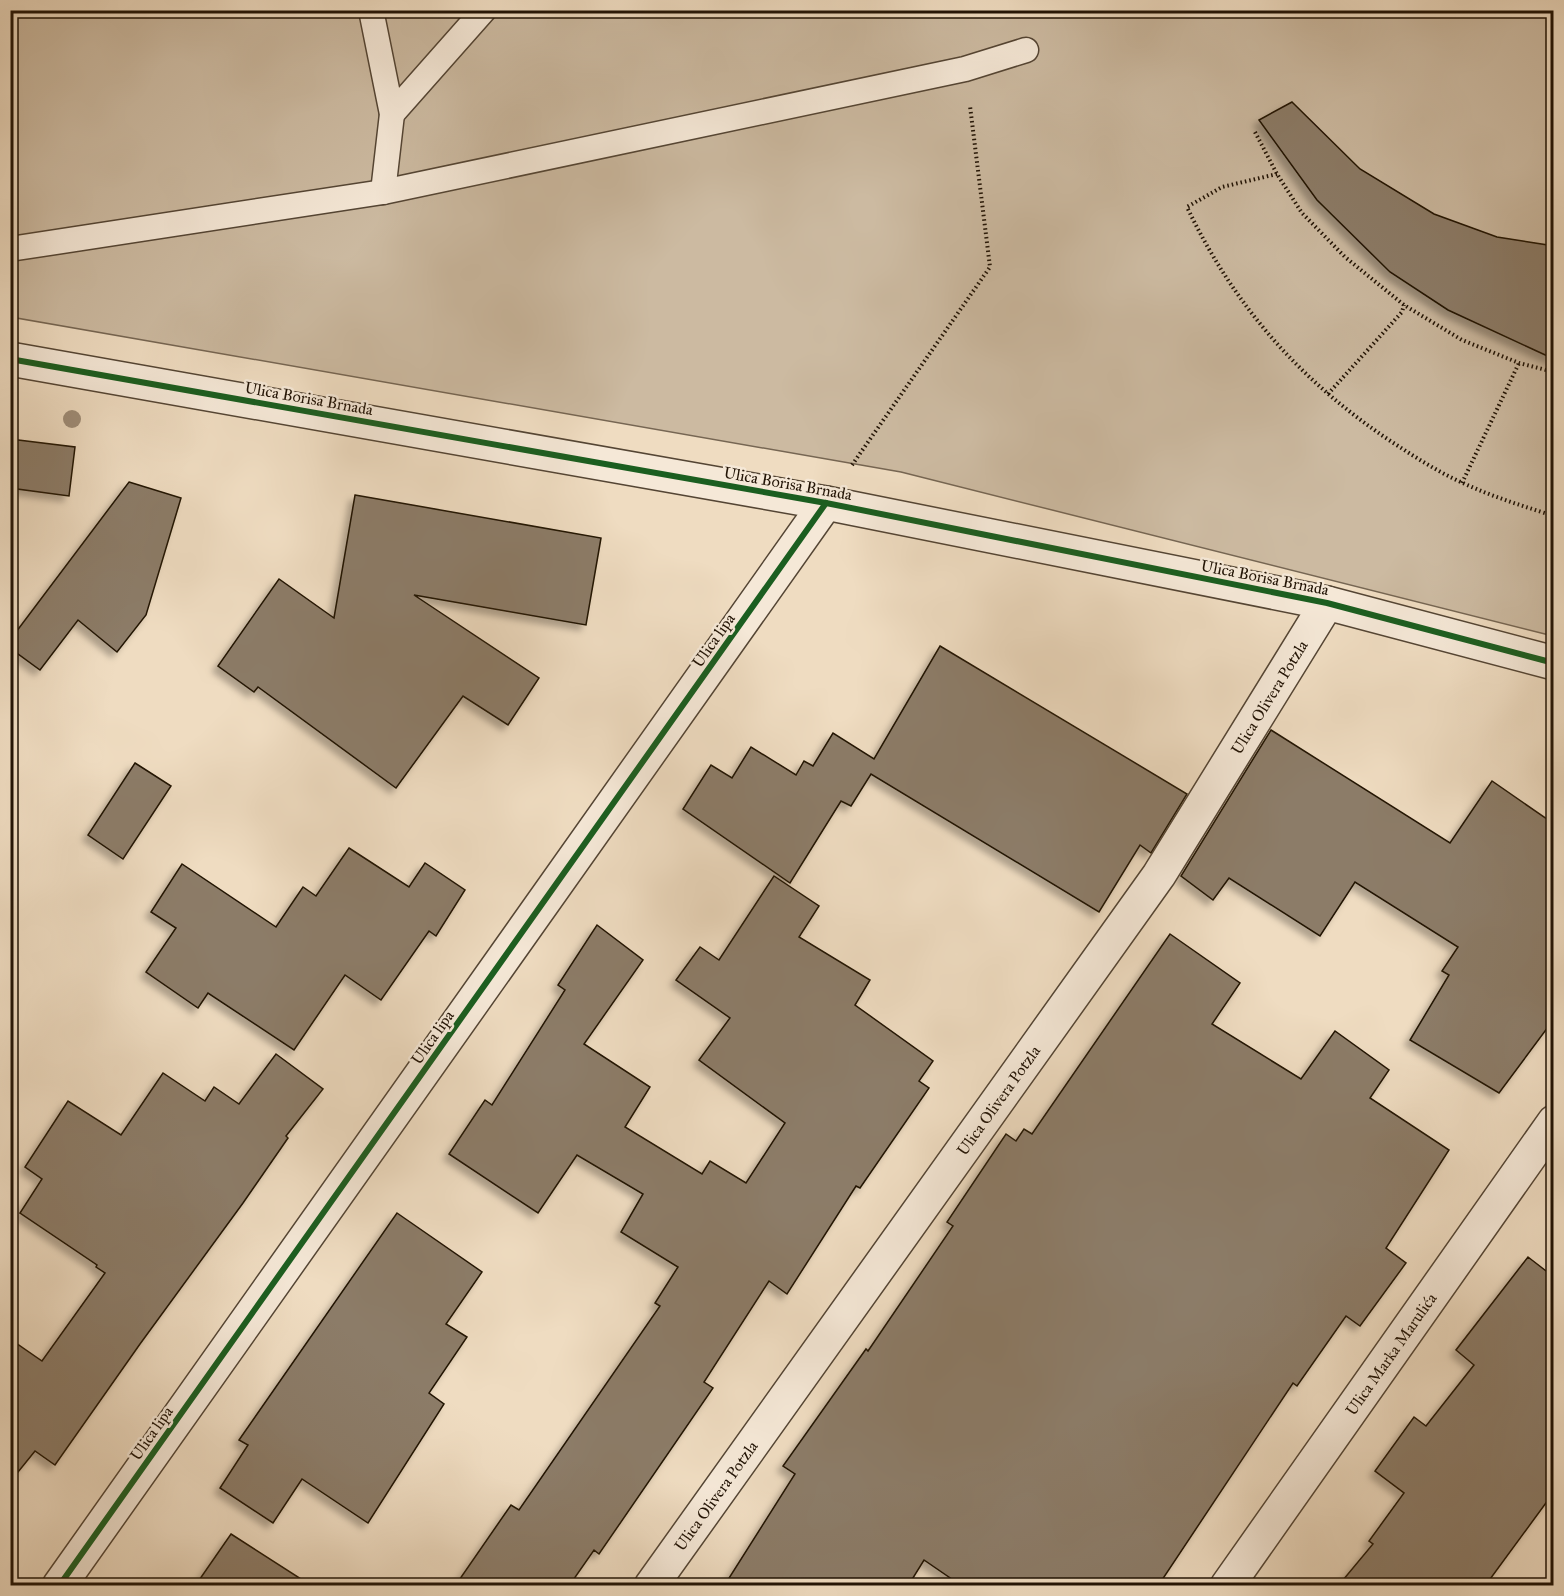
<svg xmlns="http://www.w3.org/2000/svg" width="1564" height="1596" font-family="'IM FELL Great Primer',serif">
<defs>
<filter id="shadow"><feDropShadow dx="-5.5" dy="5.5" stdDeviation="3" flood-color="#0004"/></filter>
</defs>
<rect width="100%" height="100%" fill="#efdcc1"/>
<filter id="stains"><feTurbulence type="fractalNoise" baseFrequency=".00333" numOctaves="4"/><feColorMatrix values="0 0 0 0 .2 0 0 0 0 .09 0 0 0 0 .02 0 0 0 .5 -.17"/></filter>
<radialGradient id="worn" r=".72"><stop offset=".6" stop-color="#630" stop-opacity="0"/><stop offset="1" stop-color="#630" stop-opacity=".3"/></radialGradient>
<polygon fill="#ccbaa1" stroke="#766653" stroke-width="1.5" points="10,11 1553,11 1553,636 901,472 11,317"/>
<g fill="#8c7c67" stroke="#211305" stroke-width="1.5" filter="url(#shadow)">
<polygon points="1292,102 1360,169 1434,214 1497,237 1554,246 1554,359 1448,310 1390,272 1317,200 1259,120"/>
<polygon points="10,439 75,447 69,496 10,488"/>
<polygon points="129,482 181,498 146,615 117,652 78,620 40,670 10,648 10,640"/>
<polygon points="355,495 601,538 586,625 414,595 539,678 508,725 463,696 396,788 258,687 254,692 218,666 279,579 334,618"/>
<polygon points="940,646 1187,794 1151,853 1140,845 1099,912 871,774 851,806 841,801 790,883 683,809 711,765 732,778 751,747 796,775 804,761 813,766 833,733 874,759"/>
<polygon points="1271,730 1450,843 1492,781 1554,824 1554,1019 1499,1093 1410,1040 1449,975 1442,971 1458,947 1355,882 1320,936 1229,878 1213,900 1181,876"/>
<polygon points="135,763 171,786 123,859 88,835"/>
<polygon points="349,848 409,887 425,863 465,890 436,936 429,931 381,1000 345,975 294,1050 208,993 198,1008 146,972 176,928 151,912 182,864 276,927 303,887 316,896"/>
<polygon points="774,876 819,906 799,937 870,980 855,1005 933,1061 919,1081 929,1088 860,1188 856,1186 787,1294 769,1281 704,1382 713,1388 599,1554 594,1550 569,1586 455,1586 511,1505 519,1510 660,1306 655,1303 678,1267 621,1232 643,1194 577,1155 538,1213 449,1154 485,1100 492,1105 565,990 558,985 597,925 643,960 584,1044 650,1087 625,1127 702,1174 710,1161 746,1183 785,1123 699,1060 730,1018 676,980 700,947 719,960"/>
<polygon points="1170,934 1240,983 1212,1024 1301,1079 1335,1031 1389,1070 1370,1098 1449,1150 1386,1248 1406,1263 1360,1326 1346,1316 1297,1386 1293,1383 1158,1586 962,1586 924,1560 908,1586 724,1586 795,1474 783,1466 866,1349 868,1351 953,1226 947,1222 1006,1134 1016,1141 1024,1129 1032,1134"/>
<polygon points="276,1054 323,1089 286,1136 288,1138 243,1203 140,1344 55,1465 35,1451 10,1482 10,1339 42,1361 105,1273 96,1267 97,1265 20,1213 42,1179 25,1167 68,1101 121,1135 163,1073 205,1101 214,1087 239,1104"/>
<polygon points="397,1213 482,1272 446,1324 467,1337 429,1393 444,1404 368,1523 302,1479 273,1523 220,1488 248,1445 239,1440"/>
<polygon points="1528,1257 1554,1277 1554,1492 1485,1586 1338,1586 1373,1544 1369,1541 1404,1493 1375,1471 1414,1417 1426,1426 1474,1365 1456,1350"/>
<polygon points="231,1534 312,1586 195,1586"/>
</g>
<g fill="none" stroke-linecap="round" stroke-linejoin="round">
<defs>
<g id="service">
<polyline points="371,10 392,114 383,192"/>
<polyline points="392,114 484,10"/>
<polyline points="10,249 383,192 965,69 1026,50"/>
</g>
<g id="minor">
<polyline points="10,359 826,503 1327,603 1554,663"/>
<polyline points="59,1586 826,503"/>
<path id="s1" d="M651,1586l508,-711 168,-272"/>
<path id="s2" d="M1227,1586l327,-464"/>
</g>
</defs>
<use href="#service" stroke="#544534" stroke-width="27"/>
<use href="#minor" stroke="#544534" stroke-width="36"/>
<g stroke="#211305" stroke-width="4" stroke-dasharray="1.5 3" stroke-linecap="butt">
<polyline points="1255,132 1277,174 1302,213 1345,257 1404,305 1462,340 1519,363 1554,372"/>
<path d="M1277,174l-55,13 -35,20c47,99 114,175 205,235 23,15 46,30 71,41 30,14 60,23 91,33"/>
<polyline points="1328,394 1402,312 1404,305"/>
<polyline points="852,465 990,267 970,106"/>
<polyline points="1462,483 1519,363"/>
</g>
<use href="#service" stroke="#f5e8d7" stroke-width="24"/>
<use href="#minor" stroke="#f5e8d7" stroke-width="33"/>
<defs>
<g id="cycleway">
<polyline points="10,359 826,503 1327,603 1554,663"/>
<polyline points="59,1586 826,503"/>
</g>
</defs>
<use href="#cycleway" stroke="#f5e8d7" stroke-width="10"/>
<use href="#cycleway" stroke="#1b5e20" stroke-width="6"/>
</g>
<circle fill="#9f8d78" cx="72" cy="419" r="9"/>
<g text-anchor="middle" stroke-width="5" stroke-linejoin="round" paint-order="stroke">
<g font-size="16" fill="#211305" stroke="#f5e8d7">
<text transform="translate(309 398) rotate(10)" y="6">Ulica Borisa Brnada</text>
<text transform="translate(788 483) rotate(10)" y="6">Ulica Borisa Brnada</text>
<text transform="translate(1265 577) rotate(11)" y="6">Ulica Borisa Brnada</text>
<text transform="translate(713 640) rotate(-55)" y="6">Ulica lipa</text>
<text dy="6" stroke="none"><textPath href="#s1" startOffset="1083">Ulica Olivera Potzla</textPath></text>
<text transform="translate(432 1037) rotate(-55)" y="6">Ulica lipa</text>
<text dy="6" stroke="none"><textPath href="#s1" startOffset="597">Ulica Olivera Potzla</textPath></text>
<text dy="6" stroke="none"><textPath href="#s2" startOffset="284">Ulica Marka Marulića</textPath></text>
<text transform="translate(151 1433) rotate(-55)" y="6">Ulica lipa</text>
<text dy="6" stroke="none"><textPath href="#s1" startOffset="111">Ulica Olivera Potzla</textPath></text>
</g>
</g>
<rect width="1564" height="1596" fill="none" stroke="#efdcc1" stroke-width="36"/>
<rect x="12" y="12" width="1540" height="1572" fill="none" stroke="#211305" stroke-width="3"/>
<rect x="18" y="18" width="1528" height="1560" fill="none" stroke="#211305" stroke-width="1.5"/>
<rect width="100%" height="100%" filter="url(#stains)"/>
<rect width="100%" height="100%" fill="url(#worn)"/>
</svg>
